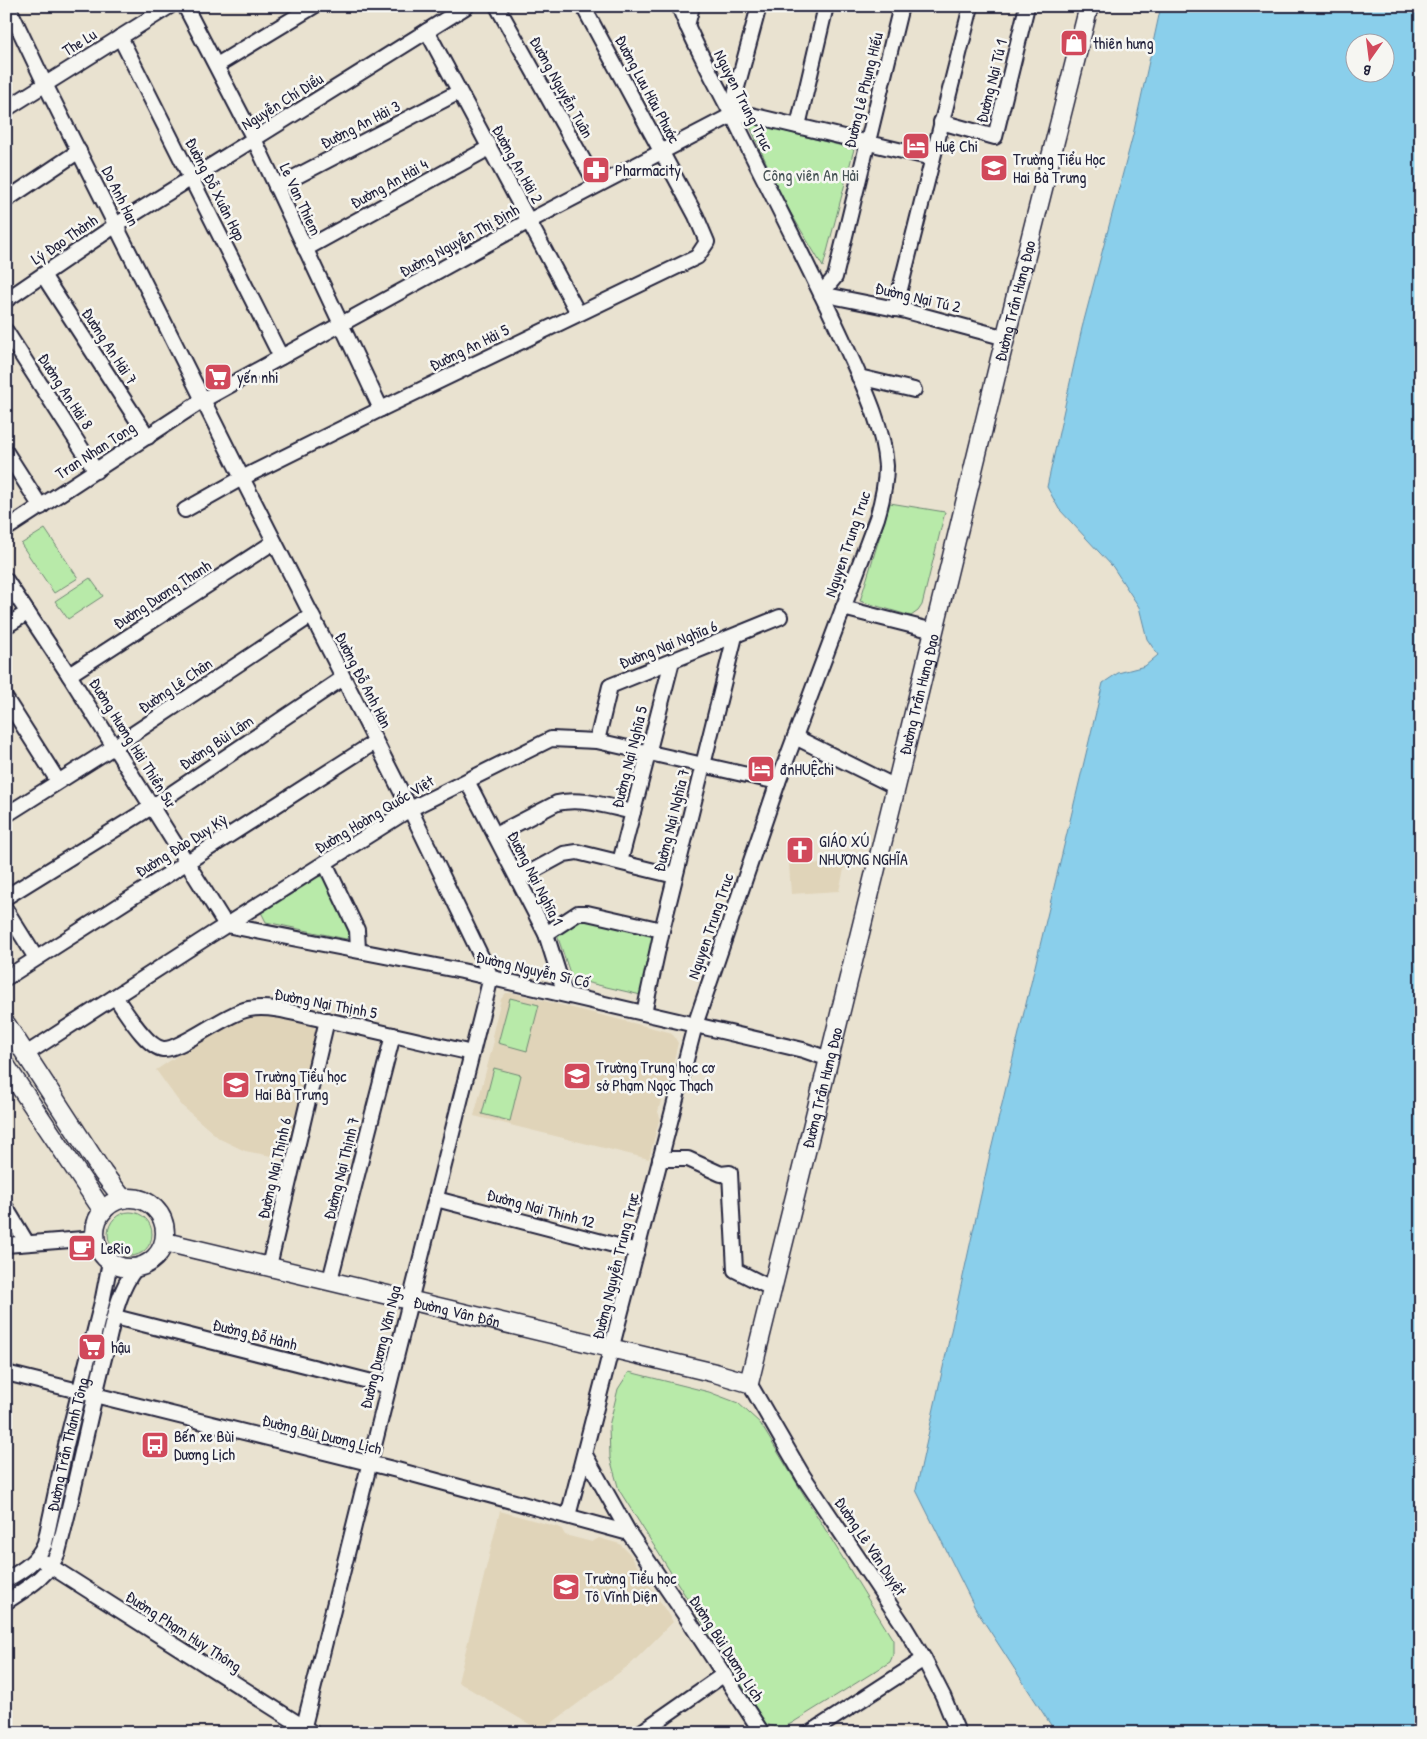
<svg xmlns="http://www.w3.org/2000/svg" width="1427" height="1739" font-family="'Patrick Hand',sans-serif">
<rect width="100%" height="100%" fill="#e9e2d0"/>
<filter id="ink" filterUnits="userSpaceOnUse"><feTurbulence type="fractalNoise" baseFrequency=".02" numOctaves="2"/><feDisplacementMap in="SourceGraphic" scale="10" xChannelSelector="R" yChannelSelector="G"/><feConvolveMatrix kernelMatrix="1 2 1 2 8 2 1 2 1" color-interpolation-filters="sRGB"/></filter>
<g filter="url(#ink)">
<g fill="#e0d4b9">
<polygon points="804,863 845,865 839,891 791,894 789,864"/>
<polygon points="506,993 513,993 669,1032 674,1036 678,1043 668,1085 664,1088 658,1112 660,1117 649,1159 474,1116 494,1041 492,1036 501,999"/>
<polygon points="255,1017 272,1017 313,1026 318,1033 287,1159 245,1151 220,1139 182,1106 156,1070 224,1025"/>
<polygon points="500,1511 561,1528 565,1535 592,1542 599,1538 620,1544 629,1553 673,1622 632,1663 541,1731 458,1682"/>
</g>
<g fill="#b8eaa9" stroke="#6d8672">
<polygon points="748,122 854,149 823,267 783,200"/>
<polygon points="890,503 945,512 922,605 918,611 911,616 860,601"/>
<polygon points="45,529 78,578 54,593 21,544"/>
<polygon points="90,578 103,596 68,619 55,601"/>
<polygon points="315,876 323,877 351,934 346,939 266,922 260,910"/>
<polygon points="577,918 585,918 656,934 641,995 572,979 556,932"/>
<polygon points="510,998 539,1005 527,1051 498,1043"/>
<polygon points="494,1068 521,1075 510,1121 482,1114"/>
<circle cx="130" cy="1234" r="22"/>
<polygon points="629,1372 709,1392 738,1403 760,1423 893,1640 893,1655 890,1662 792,1723 781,1729 766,1724 619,1490 610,1458 609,1426 618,1389"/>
</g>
<path fill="#8acfeb" stroke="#608aa5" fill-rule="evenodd" d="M1161,6h260v1727h-365l-81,-125 -59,-118 74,-336 113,-471 15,-10 27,-7 13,-11 -11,-16 -8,-32 -26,-40 -54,-58 -12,-22 35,-159 51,-193zM1354,42h30v30h-30z"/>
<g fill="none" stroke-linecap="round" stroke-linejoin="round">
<defs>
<g id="minor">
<polyline points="8,6 45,84 237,468 410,809 491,977 304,1726 295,1733"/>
<polyline points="185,6 254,139 381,409"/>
<polyline points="497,6 597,185"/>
<polyline points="901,6 835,277 821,294 906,311 1006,338"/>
<polyline points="687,26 692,6"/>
<polyline points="427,31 578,313"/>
<polyline points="120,37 281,357"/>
<polyline points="217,65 314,6"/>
<polyline points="6,109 170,6"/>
<polyline points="734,114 736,91 759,6"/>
<polyline points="941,122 995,137 1027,6"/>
<polyline points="798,126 826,6"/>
<polyline points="276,187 459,92"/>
<polyline points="6,200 79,151"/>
<polyline points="305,249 489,148"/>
<polyline points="43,275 148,437"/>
<polyline points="6,300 116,225 467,6"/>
<polyline points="895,309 971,6"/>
<polyline points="6,331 96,471"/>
<polyline points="859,377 914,390"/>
<polyline points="6,452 41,507"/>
<polyline points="185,510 242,478 381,409 697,257 707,242 696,216 583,6"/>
<polyline points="6,529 203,400 529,221 734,114 751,115 932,158"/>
<polyline points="6,580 69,675 226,925"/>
<polyline points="843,608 934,631"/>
<polyline points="6,626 27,613"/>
<polyline points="69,675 274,542"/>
<polyline points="6,699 58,781"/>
<polyline points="795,737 896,787"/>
<polyline points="597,741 610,686 780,617"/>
<polyline points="467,781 546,934 565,994"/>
<polyline points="6,815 115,746 312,615"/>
<path d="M495,835l62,-32c25,-6 52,4 76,9"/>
<polyline points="620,862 672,661"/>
<polyline points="325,863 357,930 358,950"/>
<polyline points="518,879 564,854 577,852 675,876"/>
<polyline points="6,897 153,806 343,678"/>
<polyline points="6,910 36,958"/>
<polyline points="226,925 462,971 803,1050 829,1059"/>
<polyline points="546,934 578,913 587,913 662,930"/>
<polyline points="6,978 375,742"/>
<path d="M115,997c10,13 31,50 48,52 17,2 62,-36 86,-40 23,-4 48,5 71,10 51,10 101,23 152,34"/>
<polyline points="644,1013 662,930 735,636"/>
<polyline points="26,1054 212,934 410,809 551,739 597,741 778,782"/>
<polyline points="660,1159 688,1159 721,1174 730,1173 735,1270 773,1289"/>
<polyline points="436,1199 637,1251"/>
<polyline points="6,1208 27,1243"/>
<polyline points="6,1245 96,1238"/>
<polyline points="269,1266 327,1020"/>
<polyline points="330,1280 393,1035"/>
<polyline points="115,1317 388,1386"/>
<polyline points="6,1373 397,1470 629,1533"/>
<polyline points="749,1383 803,1476 904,1626 924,1659 943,1696 958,1733"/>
<polyline points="585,1455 629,1533 685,1615 762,1733"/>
<path d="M568,1516l127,-491 83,-243 99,-264c5,-17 9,-34 9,-52 -3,-44 -26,-87 -43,-126 -32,-69 -67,-137 -101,-205 -7,-16 -15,-29 -23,-45 -14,-27 -29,-55 -40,-84"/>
<polyline points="44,1562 313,1733"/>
<path id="s1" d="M6,1580c17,-10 31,-18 39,-37l21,-98 37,-147 7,-36"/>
<path d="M6,1602c21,-14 43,-26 52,-50 17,-64 30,-130 46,-194 8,-30 12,-65 32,-90"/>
<polyline points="640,1733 723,1675"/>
<polyline points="810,1733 924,1659"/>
</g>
<g id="major">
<polyline points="6,1024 103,1173 123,1199"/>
<polyline points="6,1066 103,1211"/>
<circle cx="130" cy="1233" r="35"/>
<path id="s2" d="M165,1242l550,131 34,10 147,-596 104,-428 89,-353"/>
</g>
</defs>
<use href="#minor" stroke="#22223b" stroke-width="18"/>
<use href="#major" stroke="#22223b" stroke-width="21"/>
<use href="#minor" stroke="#f6f6f2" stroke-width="14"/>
<use href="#major" stroke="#f6f6f2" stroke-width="18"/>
</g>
</g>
<defs>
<symbol id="shop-square" viewBox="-11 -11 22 22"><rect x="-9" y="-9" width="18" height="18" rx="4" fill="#d1495b" stroke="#f6f6f2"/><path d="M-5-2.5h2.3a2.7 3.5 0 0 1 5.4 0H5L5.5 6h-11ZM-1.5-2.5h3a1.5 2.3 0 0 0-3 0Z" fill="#fff"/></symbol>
<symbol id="hotel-square" viewBox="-11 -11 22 22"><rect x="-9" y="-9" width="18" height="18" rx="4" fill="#d1495b" stroke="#f6f6f2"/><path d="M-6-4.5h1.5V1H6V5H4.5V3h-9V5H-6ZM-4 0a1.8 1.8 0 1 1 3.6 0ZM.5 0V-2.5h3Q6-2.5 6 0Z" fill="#fff"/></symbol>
<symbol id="school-square" viewBox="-11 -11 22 22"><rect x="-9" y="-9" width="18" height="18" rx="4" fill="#d1495b" stroke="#f6f6f2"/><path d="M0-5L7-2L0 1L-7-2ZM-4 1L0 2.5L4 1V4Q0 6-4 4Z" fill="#fff"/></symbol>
<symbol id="pharmacy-square" viewBox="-11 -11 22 22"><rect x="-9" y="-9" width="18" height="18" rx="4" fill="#d1495b" stroke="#f6f6f2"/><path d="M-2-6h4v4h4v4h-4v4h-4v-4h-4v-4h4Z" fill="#fff"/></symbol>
<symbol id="supermarket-square" viewBox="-11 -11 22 22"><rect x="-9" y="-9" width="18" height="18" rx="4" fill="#d1495b" stroke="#f6f6f2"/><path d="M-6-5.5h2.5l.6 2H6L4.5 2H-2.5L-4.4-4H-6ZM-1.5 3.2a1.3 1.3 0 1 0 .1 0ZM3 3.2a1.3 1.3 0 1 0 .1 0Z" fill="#fff"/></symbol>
<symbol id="church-square" viewBox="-11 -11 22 22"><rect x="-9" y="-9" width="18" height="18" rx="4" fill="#d1495b" stroke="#f6f6f2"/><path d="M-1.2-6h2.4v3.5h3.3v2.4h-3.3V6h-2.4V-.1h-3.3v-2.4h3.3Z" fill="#fff"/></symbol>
<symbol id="cafe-square" viewBox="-11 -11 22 22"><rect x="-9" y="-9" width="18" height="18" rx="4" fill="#d1495b" stroke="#f6f6f2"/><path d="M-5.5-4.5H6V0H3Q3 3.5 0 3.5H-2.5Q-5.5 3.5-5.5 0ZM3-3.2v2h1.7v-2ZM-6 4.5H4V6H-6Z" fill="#fff"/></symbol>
<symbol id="bus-square" viewBox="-11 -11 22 22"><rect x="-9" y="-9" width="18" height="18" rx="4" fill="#d1495b" stroke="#f6f6f2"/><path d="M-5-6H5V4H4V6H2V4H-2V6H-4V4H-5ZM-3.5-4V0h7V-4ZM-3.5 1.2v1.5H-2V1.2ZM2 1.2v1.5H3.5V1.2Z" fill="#fff"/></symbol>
</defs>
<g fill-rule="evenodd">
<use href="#shop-square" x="1058" y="27" width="32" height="32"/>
<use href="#hotel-square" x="900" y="130" width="32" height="32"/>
<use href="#school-square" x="978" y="152" width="32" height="32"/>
<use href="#pharmacy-square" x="580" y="154" width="32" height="32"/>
<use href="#supermarket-square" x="202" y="361" width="32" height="32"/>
<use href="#hotel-square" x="745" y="753" width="32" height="32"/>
<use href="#church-square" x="784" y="834" width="32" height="32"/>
<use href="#school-square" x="561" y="1060" width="32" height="32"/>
<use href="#school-square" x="220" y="1069" width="32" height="32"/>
<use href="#cafe-square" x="66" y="1232" width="32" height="32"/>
<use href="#supermarket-square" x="76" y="1331" width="32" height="32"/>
<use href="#bus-square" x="139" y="1429" width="32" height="32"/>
<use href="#school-square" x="550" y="1571" width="32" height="32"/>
</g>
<g text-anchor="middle" stroke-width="5" stroke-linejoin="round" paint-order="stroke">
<g font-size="16" fill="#22223b" stroke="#f6f6f2">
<text transform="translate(79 42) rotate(-32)" y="6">The Lu</text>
<text transform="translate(991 81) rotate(-76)" y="6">Đường Nại Tú 1</text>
<text transform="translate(562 87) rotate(61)" y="6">Đường Nguyễn Tuân</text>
<text transform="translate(648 89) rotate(62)" y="6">Đường Lưu Hữu Phước</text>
<text transform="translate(863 90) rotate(-76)" y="6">Đường Lê Phụng Hiếu</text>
<text transform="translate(744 100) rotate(63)" y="6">Nguyen Trung Truc</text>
<text transform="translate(282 101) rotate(-32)" y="6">Nguyễn Chí Diểu</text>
<text transform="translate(360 124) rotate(-27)" y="6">Đường An Hải 3</text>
<text transform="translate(518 164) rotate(61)" y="6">Đường An Hải 2</text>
<text transform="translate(389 183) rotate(-29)" y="6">Đường An Hải 4</text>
<text transform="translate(216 189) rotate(63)" y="6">Đường Đỗ Xuân Hợp</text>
<text transform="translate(121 196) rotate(64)" y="6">Do Anh Han</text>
<text transform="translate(301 199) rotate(65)" y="6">Le Van Thiem</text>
<text transform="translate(64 239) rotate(-34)" y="6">Lý Đạo Thành</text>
<text transform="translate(459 240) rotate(-29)" y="6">Đường Nguyễn Thị Định</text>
<text transform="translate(918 297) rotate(13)" y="6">Đường Nại Tú 2</text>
<text dy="6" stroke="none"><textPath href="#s2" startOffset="1715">Đường Trần Hưng Đạo</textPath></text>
<text transform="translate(110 346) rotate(57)" y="6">Đường An Hải 7</text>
<text transform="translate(469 347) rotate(-26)" y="6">Đường An Hải 5</text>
<text transform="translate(66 391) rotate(57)" y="6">Đường An Hải 8</text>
<text transform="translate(95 450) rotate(-33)" y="6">Tran Nhan Tong</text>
<text transform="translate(847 544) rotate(-71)" y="6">Nguyen Trung Truc</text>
<text transform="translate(162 594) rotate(-33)" y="6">Đường Dương Thanh</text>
<text transform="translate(668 644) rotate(-22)" y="6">Đường Nại Nghĩa 6</text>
<text transform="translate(364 680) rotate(63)" y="6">Đường Đỗ Anh Hàn</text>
<text transform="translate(175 685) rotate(-34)" y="6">Đường Lê Chân</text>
<text dy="6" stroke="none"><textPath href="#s2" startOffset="1310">Đường Trần Hưng Đạo</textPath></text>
<text transform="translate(133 742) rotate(58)" y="6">Đường Hương Hải Thiền Sư</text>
<text transform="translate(216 742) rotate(-34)" y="6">Đường Bùi Lâm</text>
<text transform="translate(629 757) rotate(-76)" y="6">Đường Nại Nghĩa 5</text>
<text transform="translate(374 814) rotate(-31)" y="6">Đường Hoàng Quốc Việt</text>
<text transform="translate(671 820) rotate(-76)" y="6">Đường Nại Nghĩa 7</text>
<text transform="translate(181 845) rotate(-32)" y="6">Đường Đào Duy Kỳ</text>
<text transform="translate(536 878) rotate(63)" y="6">Đường Nại Nghĩa 1</text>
<text transform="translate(710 926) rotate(-71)" y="6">Nguyen Trung Truc</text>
<text transform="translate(533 969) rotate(13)" y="6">Đường Nguyễn Sĩ Cố</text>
<text transform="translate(326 1003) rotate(11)" y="6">Đường Nại Thịnh 5</text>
<text dy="6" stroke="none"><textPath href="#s2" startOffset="905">Đường Trần Hưng Đạo</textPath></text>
<text transform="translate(274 1168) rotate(-77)" y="6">Đường Nại Thịnh 6</text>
<text transform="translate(341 1168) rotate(-76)" y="6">Đường Nại Thịnh 7</text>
<text transform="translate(541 1208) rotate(15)" y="6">Đường Nại Thịnh 12</text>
<text transform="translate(615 1266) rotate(-76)" y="6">Đường Nguyễn Trung Trực</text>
<text dy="6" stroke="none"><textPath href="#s2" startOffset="300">Đường Vân Đồn</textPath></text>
<text transform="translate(255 1334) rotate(14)" y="6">Đường Đỗ Hành</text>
<text transform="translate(380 1347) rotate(-76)" y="6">Đường Dương Văn Nga</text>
<text transform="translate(322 1434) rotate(14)" y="6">Đường Bùi Dương Lịch</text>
<text dy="6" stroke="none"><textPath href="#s1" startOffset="156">Đường Trần Thánh Tông</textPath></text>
<text transform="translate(871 1546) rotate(56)" y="6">Đường Lê Văn Duyệt</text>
<text transform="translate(184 1631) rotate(33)" y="6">Đường Phạm Huy Thông</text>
<text transform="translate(727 1648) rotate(57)" y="6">Đường Bùi Dương Lịch</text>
</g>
<g font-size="16" fill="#22223b" stroke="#f6f6f2" text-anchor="start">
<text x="1093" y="49">thiên hưng</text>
<text x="935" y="152">Huệ Chi</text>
<text x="1013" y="165">Trường Tiểu Học<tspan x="1013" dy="18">Hai Bà Trưng</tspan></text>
<text x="615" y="176">Pharmacity</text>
<text x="237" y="383">yến nhi</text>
<text x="780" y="775">đnHUỆchi</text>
<text x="819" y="847">GIÁO XÚ<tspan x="819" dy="18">NHƯỢNG NGHĨA</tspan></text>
<text x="596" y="1073">Trường Trung học cơ<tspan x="596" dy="18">sở Phạm Ngọc Thạch</tspan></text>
<text x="255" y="1082">Trường Tiểu học<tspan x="255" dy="18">Hai Bà Trưng</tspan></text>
<text x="101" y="1254">LeRio</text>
<text x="111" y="1353">hậu</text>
<text x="174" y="1442">Bến xe Bùi<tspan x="174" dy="18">Dương Lịch</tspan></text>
<text x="585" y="1584">Trường Tiểu học<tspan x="585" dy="18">Tô Vĩnh Diện</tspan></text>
</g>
<g font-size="16" fill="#485456" stroke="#f6f6f2">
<text x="811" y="181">Công viên An Hải</text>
</g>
</g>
<rect width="1427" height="1739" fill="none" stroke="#f6f6f2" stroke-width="25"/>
<rect x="12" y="12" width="1402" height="1714" fill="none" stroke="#22223b" stroke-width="2" filter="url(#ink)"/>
<g transform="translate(1370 58) rotate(194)"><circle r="24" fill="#f6f6f2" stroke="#a1a1a9"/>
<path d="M0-4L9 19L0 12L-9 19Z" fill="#d1495b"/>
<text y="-8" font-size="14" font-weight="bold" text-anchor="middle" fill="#22223b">B</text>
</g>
</svg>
